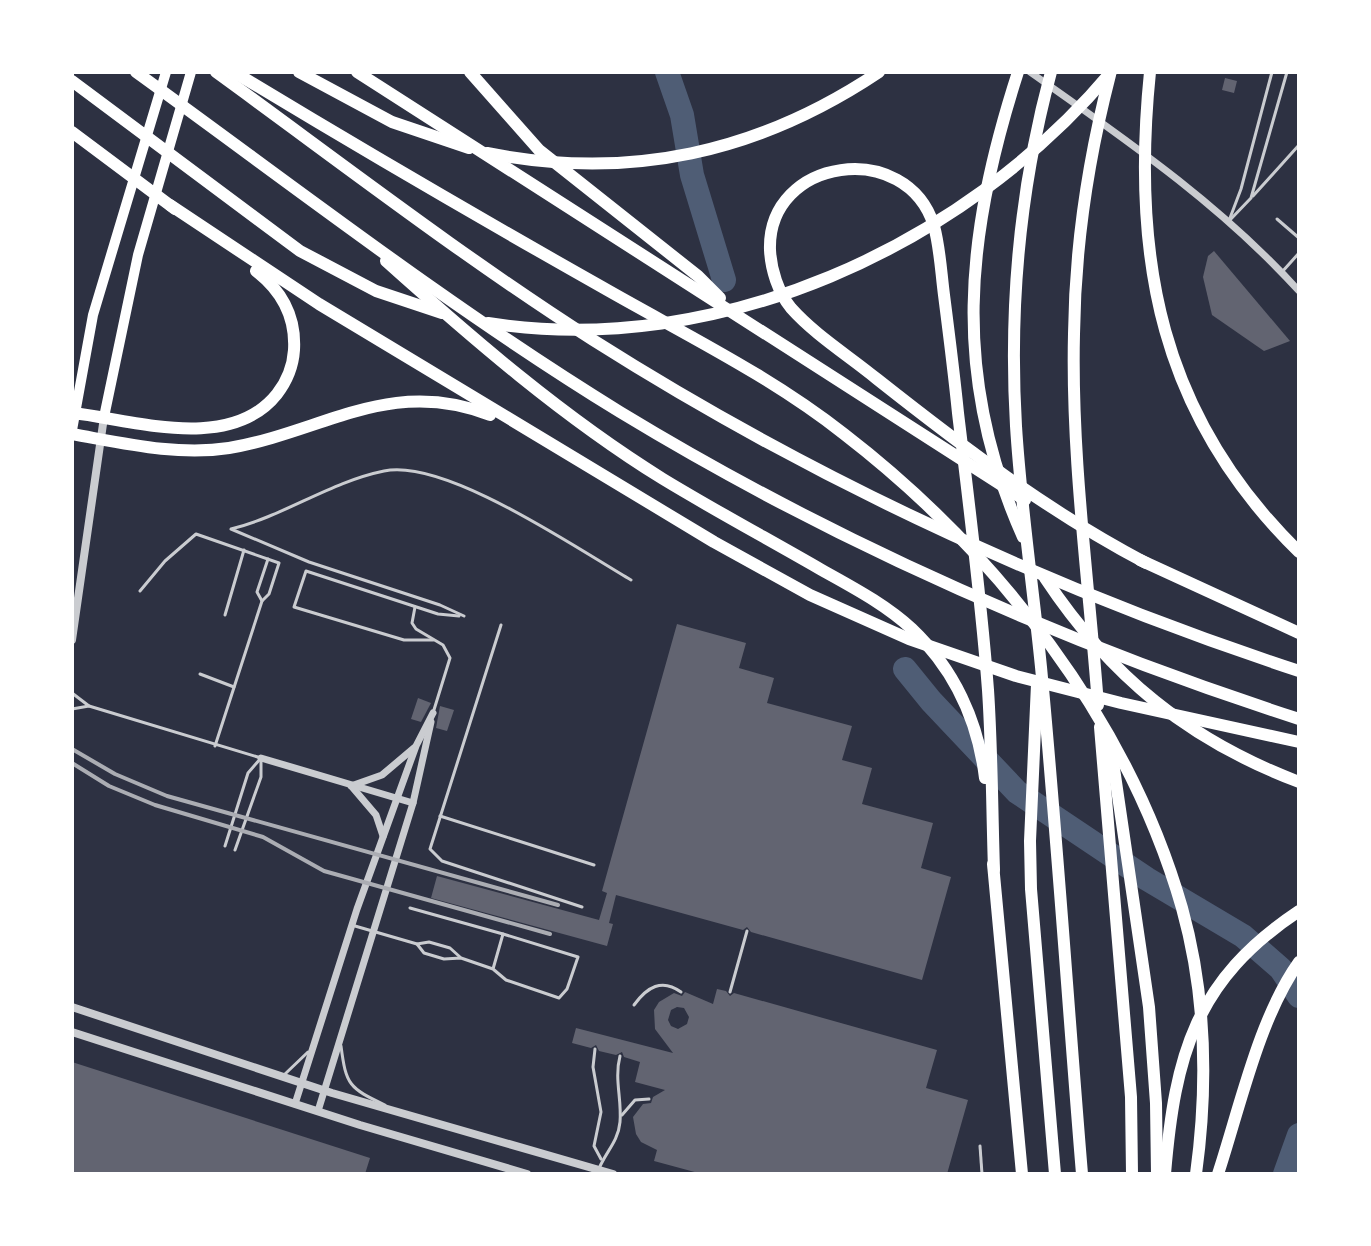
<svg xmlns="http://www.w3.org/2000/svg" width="1371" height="1246" font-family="'Space Grotesk',sans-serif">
<rect width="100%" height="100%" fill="#2d3142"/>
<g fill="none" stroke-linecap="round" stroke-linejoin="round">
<g stroke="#4f5d75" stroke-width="24">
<polyline points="667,72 682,115 692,175 724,280"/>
<polyline points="905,669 931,701 1017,792 1147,879 1243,936 1281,969 1299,996"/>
<polyline points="1285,1174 1299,1135"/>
</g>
</g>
<g fill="#626471" fill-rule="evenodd">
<polygon points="1225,78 1237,81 1234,93 1222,90"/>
<polygon points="1214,251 1290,341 1264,351 1212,315 1203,277 1208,256"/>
<polygon points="677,624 746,643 739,668 774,678 767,703 852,726 842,760 872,768 862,804 933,823 921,868 951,877 922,980 751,932 747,927 743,930 616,895 609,923 613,924 607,946 431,898 437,876 599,920 607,893 602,891"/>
<polygon points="418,698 431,703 421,722 411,719"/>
<polygon points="440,706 454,710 447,731 436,728"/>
<path d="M717,989l9,2 4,5 4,-3 203,57 -11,38 42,12 -21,74h-245l-48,-13 3,-11 -16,-8 -5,-8 -3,-17 10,-13 8,-1 2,-6 12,-7 -30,-8 5,-20 -16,-5 -2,-5 -6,3 -17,-4 -3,-6 -5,3 -19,-5 4,-15 97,25 -18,-24 -1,-19 5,-8 15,-9 8,3 3,-4 28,12zM677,1007l7,1 5,9 -2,7 -9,5 -7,-3 -3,-6 3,-10z"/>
<polygon points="72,1062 370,1158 365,1174 72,1174"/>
</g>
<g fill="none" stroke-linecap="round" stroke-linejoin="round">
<g stroke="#caccd0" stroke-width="3">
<polyline points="1253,196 1299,145"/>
<polyline points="1230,218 1241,189 1272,72"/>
<polyline points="1277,219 1299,238"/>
<polyline points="1229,221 1251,198 1287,72"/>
<polyline points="1282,272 1299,253"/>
<polyline points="140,591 165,561 196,534 279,563 269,594 262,601 215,746"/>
<polyline points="262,601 257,592 268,559"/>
<polyline points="415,607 412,623 416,629 443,645 450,658 433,713"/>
<polyline points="225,615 244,550"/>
<path d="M464,616l-24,-11 -131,-43 -78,-33c53,-13 99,-47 153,-58 61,-13 192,77 247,109"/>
<polyline points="501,625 430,849 442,861 582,907"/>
<polyline points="433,640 404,640 294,607 306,571 438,614 459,616"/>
<polyline points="200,674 234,687"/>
<polyline points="72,693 89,706 261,758"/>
<polyline points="72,709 89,706"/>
<polyline points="440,816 594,865"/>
<polyline points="225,846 248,773 261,758"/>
<polyline points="235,850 261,777 261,758"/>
<polyline points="410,908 503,934"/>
<polyline points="355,926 417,944 429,942 450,948 460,957"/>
<polyline points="417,944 424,953 444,959 461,958 493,969 506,980 559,998 567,989 578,957 503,934 493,969"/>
<polyline points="730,992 747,931"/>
<path d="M634,1005c13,-18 28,-27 47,-13"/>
<path d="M341,1046c5,39 8,42 44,59"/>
<polyline points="595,1049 593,1067 601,1112 594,1146 601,1159"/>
<polyline points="285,1074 308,1052"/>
<polyline points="622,1115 635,1100 649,1099"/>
<polyline points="980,1146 982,1174"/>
<path d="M597,1174c6,-20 21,-30 23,-52 2,-23 -6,-43 0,-66"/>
</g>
<g stroke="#caccd0" stroke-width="7">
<path d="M1030,72c95,67 190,132 269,219"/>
<polyline points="261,758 413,803"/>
<polyline points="351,786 382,775 414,748"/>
<polyline points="353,788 376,815 383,836"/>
<polyline points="295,1104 357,909 416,746 433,713"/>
<polyline points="318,1111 413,803 431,722"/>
</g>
<g stroke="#caccd0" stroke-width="8">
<polyline points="72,640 104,417"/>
<polyline points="72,1007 332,1093 613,1174"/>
<polyline points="72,1032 360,1125 527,1174"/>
</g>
<g stroke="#fff" stroke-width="10">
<polyline points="104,417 138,255 191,72"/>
<polyline points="72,430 93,315 166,72"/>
</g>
<g stroke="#fff" stroke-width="12">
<path d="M136,72c159,115 316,237 484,340 214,130 441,230 679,307"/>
<path d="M216,72c124,90 247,185 377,268 221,140 457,249 706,331"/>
<path d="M234,72c122,74 244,145 368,215 82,47 167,88 242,147 153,118 284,286 338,474 24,86 26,178 14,266"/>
<polyline points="299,72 392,122 469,148"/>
<polyline points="357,72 1025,500"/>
<polyline points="470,72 539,150 698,276 720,298"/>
<path d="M1018,72c-53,164 -67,304 5,465"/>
<path d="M1051,72c-31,115 -42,236 -35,354 5,81 17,161 25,241 16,169 27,338 41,507"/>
<path d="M1150,72c-19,186 10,344 149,480"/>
<polyline points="72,81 300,251 376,291 442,313"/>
<polyline points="72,132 175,209"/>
<path d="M487,153c143,28 271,0 392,-81"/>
<polyline points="170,205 319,304 714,542 810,595 909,639 1016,676 1121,703 1299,742"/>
<path d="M386,261c87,78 177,156 277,218 51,31 105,60 157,90 32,18 65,35 92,60 42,40 66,92 73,149"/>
<path d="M488,323c229,36 476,-76 623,-251"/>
<path d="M74,413c62,8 157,39 203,-19 10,-13 16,-28 17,-44 2,-34 -12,-59 -38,-79"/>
<path d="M72,434c51,9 105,22 157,14 94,-16 161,-72 261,-33"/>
<polyline points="1140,560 1299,633"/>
<path d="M1045,578c65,98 143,162 254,204"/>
<polyline points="1037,684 1030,841 1031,889 1055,1174"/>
<path d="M1098,705c-9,-122 -27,-249 -24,-371 1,-87 14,-174 36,-259"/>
<polyline points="1100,727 1131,1097 1132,1174"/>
<polyline points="1111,748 1149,1007 1156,1103 1157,1174"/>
<polyline points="993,864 1022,1174"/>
<path d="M994,870c-2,-60 -2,-120 -6,-180 -7,-93 -19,-185 -30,-277 -4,-40 -9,-79 -14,-118 -3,-23 -4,-47 -10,-69 -27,-88 -167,-69 -164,24 1,20 8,42 21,58 24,27 58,48 86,71 86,68 172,133 269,184"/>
<path d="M1165,1174c10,-119 30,-194 134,-263"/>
<path d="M1218,1174c22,-67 41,-156 81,-212"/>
</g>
<g stroke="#abadb3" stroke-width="4">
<polyline points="72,749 115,774 167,796 558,905"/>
<polyline points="72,763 109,786 155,805 263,837 324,871 550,934"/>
</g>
</g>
<rect width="1371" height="1246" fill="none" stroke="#ffffff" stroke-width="148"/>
</svg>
